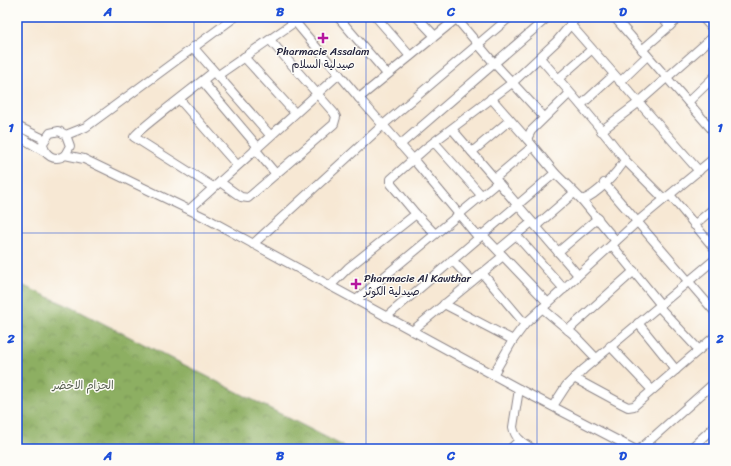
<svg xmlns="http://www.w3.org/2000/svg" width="731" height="466" font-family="Sriracha,'Playpen Sans Arabic',sans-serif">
<defs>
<pattern id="forest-crowns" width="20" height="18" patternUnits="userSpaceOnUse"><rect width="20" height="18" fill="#8daf62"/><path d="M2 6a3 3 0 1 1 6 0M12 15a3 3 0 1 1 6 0" fill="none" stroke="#738e52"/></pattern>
</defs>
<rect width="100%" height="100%" fill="#fdfcf7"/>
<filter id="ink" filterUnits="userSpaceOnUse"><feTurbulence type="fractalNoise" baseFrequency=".025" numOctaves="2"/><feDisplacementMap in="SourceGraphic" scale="8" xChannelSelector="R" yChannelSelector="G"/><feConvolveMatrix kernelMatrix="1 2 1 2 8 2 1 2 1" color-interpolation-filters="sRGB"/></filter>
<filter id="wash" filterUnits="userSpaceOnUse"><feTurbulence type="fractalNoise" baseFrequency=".012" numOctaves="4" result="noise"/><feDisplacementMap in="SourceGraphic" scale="16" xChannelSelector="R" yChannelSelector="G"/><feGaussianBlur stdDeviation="0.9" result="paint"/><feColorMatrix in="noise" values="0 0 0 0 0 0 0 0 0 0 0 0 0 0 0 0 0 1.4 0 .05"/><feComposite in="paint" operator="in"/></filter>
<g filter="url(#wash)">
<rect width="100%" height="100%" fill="#f7e8d4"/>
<polygon fill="url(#forest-crowns)" stroke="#58684e" points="17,283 73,308 349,449 17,449"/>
</g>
<g filter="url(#ink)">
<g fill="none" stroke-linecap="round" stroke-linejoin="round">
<defs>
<g id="minor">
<polyline points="291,17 359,98 413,159 478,237"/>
<polyline points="338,17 387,74"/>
<polyline points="376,17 410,56"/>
<polyline points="417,17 434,35"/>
<polyline points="455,17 494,63 544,117"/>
<polyline points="614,17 714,132"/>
<polyline points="662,17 670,26"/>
<polyline points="702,17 714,30"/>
<polyline points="570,24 699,171"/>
<polyline points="193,47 270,135"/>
<polyline points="642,50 680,17"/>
<polyline points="244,57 295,113"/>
<path d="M540,58c29,33 58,66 85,102 -8,13 -28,35 -43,40l-27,-27 -28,-34 4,-8 39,-38"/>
<polyline points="217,76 302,17"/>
<polyline points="558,79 591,50"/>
<polyline points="203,82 258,147"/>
<polyline points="620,82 647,56"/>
<polyline points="359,98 456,19"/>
<polyline points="491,98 527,139"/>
<polyline points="180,100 237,165"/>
<polyline points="688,102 714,77"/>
<polyline points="581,105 614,75"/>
<polyline points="17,126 44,139"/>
<polyline points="452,129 578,275"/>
<polyline points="601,131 638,103 714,36"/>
<polyline points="17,135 45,152"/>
<path d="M66,135l4,11 -5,9c-10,7 -21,1 -22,-12l7,-10 9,-2 7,4 20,-8 149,-110"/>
<polyline points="434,142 482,196"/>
<polyline points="400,145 548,17"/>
<polyline points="255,149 276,174"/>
<polyline points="472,152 510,120"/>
<polyline points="65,155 84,159 204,217 519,389 634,449"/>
<polyline points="625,160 664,199"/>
<polyline points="495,178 532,147"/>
<polyline points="220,182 241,197 248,198 334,124 336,117 334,113 270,40"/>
<polyline points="604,183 714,311"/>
<path d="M213,187l-79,-50c2,-6 68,-55 79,-65"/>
<polyline points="670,195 714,248"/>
<polyline points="582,200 616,241"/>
<polyline points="190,209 339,74"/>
<polyline points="694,225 714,208"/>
<polyline points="536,226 574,193"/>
<polyline points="435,234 416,214 391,184 391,179 426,148 512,83 556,42 577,17"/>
<polyline points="482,234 548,303"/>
<polyline points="516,235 564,289"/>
<polyline points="253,244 383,125 510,17"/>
<polyline points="612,245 661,305"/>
<polyline points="498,250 532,222"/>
<polyline points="558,252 598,218"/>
<polyline points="452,260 472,281"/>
<polyline points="482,273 525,324"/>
<polyline points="330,286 348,268 416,214"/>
<polyline points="356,300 498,182"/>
<polyline points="444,304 513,340"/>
<polyline points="659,307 699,350"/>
<polyline points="542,308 574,335 596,358"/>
<polyline points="386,317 555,173"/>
<polyline points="638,323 676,370"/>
<polyline points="568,330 634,271"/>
<polyline points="412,331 503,256"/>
<polyline points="610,346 652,390"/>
<polyline points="493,375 513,340 525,324 638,221 714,158"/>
<polyline points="574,378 622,404 628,407 634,406 714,337"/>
<path d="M519,389l-6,38c2,12 10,16 20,22"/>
<polyline points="553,406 566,386 584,369 714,260"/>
<polyline points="510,449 520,440"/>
<polyline points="640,449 714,383"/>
<polyline points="690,449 714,427"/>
</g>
</defs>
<use href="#minor" stroke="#8c8588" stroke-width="10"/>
<use href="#minor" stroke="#fff" stroke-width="8"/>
</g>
</g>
<path fill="none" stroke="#1d4ed8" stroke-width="1" stroke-opacity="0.55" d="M194,17v432M366,17v432M537,17v432M17,233h697"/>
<g fill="#b5179e" stroke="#fdfcf7" stroke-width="1.5">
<path d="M321 32h4v4h4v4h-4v4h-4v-4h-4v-4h4z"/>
<path d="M354 278h4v4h4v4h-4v4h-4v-4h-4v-4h4z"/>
</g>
<g text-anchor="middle" stroke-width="3" stroke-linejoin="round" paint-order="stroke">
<g font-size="11" fill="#22223b" stroke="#fdfcf7">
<text x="323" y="55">Pharmacie Assalam<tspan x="323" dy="13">صيدلية السلام</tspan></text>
<text x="364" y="282" text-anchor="start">Pharmacie Al Kawthar<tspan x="364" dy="13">صيدلية الكوثر</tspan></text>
</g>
<g font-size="11" fill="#545d4e" stroke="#fdfcf7">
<text x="83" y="389">الحزام الاخضر</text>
</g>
</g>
<rect width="731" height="466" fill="none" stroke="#fdfcf7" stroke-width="44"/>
<rect x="22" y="22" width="687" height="422" fill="none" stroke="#1d4ed8" stroke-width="1.5"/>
<g font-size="13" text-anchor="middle" font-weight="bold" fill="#1d4ed8">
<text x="108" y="16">A</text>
<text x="280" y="16">B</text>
<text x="451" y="16">C</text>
<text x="623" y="16">D</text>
<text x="11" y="132">1</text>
<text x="720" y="132">1</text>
<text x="11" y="343">2</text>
<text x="720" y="343">2</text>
<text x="108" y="460">A</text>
<text x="280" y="460">B</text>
<text x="451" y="460">C</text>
<text x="623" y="460">D</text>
</g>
</svg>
